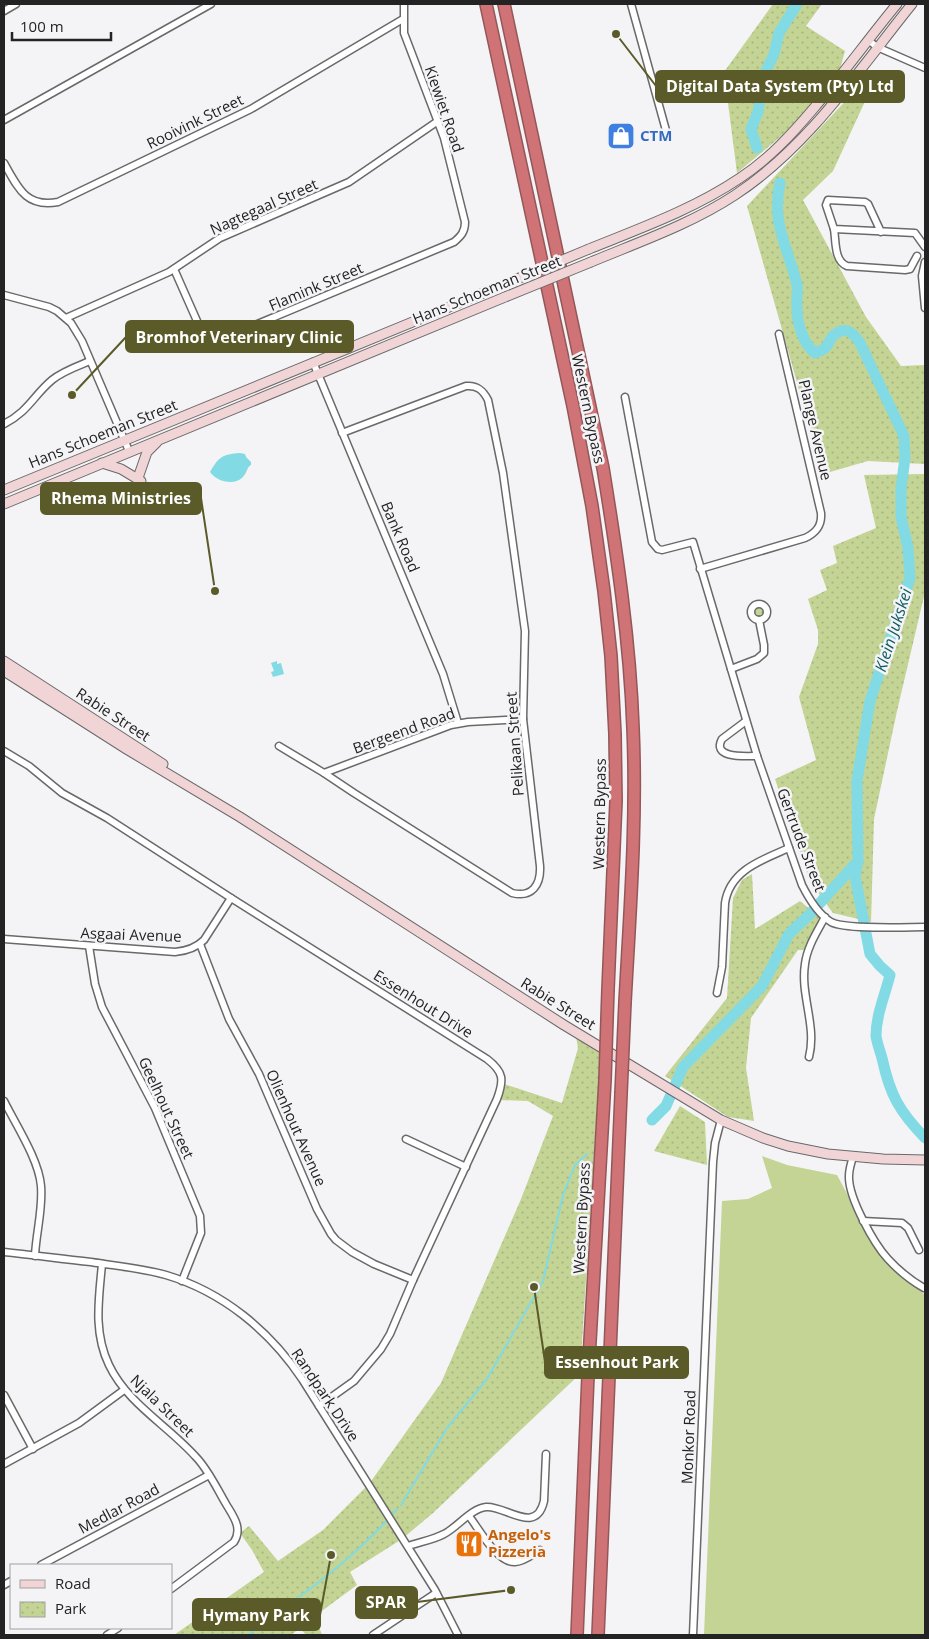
<svg xmlns="http://www.w3.org/2000/svg" width="929" height="1639" font-family="'Open Sans',sans-serif">
<defs>
<pattern id="park-dots" width="8" height="8" patternUnits="userSpaceOnUse" patternTransform="scale(1.25)"><rect width="8" height="8" fill="#c3d495"/><path d="M2 2h.1M6 6h.1" fill="none" stroke="#a7b680" stroke-width="1.8" stroke-linecap="round"/></pattern>
</defs>
<rect width="100%" height="100%" fill="#f4f4f6"/>
<polygon fill="#c3d495" points="762,1156 787,1165 837,1175 866,1229 887,1262 925,1295 925,1635 704,1635 722,1201 748,1199 772,1188"/>
<g fill="url(#park-dots)">
<polygon points="773,4 822,4 806,26 845,51 840,69 791,128 737,173 724,72"/>
<polygon points="867,78 873,84 833,171 803,200 866,317 901,366 925,365 925,464 868,461 823,474 747,206"/>
<polygon points="925,474 925,592 897,711 874,819 871,922 833,913 810,882 775,779 816,760 799,697 818,644 818,630 808,599 827,590 820,570 837,563 833,546 876,528 864,475"/>
<circle cx="759" cy="612" r="5.5"/>
<polygon points="752,874 755,929 800,901 820,918 804,950 798,950 751,1018 746,1068 754,1121 728,1117 665,1076 727,998 733,898 742,880"/>
<polygon points="575,1031 601,1044 580,1374 433,1513 402,1539 350,1572 357,1585 315,1616 322,1635 306,1635 300,1628 291,1635 174,1635 264,1572 252,1550 240,1533 249,1526 278,1561 323,1530 369,1484 441,1383 521,1199 553,1116 528,1101 499,1100 504,1084 562,1103 578,1048"/>
<polygon points="680,1106 705,1122 707,1165 654,1151"/>
</g>
<g fill="#82dbe4">
<path d="M240,453l5,1 1,3 5,5c0,7 1,0 -3,6 -2,4 -3,7 -6,10 -9,8 -26,3 -32,-6 8,-14 12,-18 30,-19z"/>
<polygon points="277,661 277,664 281,663 284,674 273,677 271,672 274,671 271,663"/>
</g>
<g fill="none" stroke-linecap="round" stroke-linejoin="round">
<g stroke="#82dbe4" stroke-width="2">
<polyline points="401,1505 447,1428 487,1379 543,1281 563,1195 575,1165 587,1154"/>
<path d="M248,1635c52,-39 107,-76 149,-126"/>
</g>
<g stroke="#82dbe4" stroke-width="11">
<polyline points="757,148 751,129 758,112 764,75 774,54 779,33 797,4"/>
<path d="M780,183c-9,41 8,64 17,102 1,7 -1,16 0,23 0,15 6,36 18,45 4,-2 9,-3 11,-6 3,-3 4,-8 7,-11 12,-11 20,-4 27,7l44,93 1,22 -4,30v29l7,31 2,30 -40,123 -13,80 1,80 -3,15 15,78 10,12 10,9c-5,20 -14,40 -14,61 1,7 4,15 6,22 8,37 17,53 43,80"/>
<polyline points="652,1120 666,1106 683,1067 762,986 789,934 809,915 858,861"/>
</g>
<defs>
<g id="street">
<polyline points="631,4 667,134"/>
<polyline points="4,11 16,4"/>
<polyline points="868,40 877,47 925,68"/>
<polyline points="4,120 211,4"/>
<path d="M4,163c14,25 22,45 54,39l193,-93 152,-90"/>
<path d="M834,229c2,12 0,32 13,37l58,4 5,-1 7,-13"/>
<polyline points="881,232 868,204 865,202 828,200 826,205 834,229 915,233 925,247"/>
<polyline points="925,262 922,276 925,308"/>
<path d="M174,269l27,61c5,7 9,11 18,10l235,-98c7,-6 11,-10 11,-20l-21,-84 -40,-105v-29"/>
<polyline points="4,295 49,307 57,311 71,323 82,341 129,451"/>
<polyline points="66,318 169,272 220,238 349,182 438,121"/>
<polyline points="313,362 443,674 458,723"/>
<path d="M625,397l27,145 6,7 4,1 31,-8 64,214 45,129c7,14 16,29 29,37 15,8 75,5 94,5"/>
<path d="M4,424c25,-13 29,-28 48,-44 11,-9 26,-14 38,-19"/>
<path d="M700,569l105,-31c11,-5 17,-12 16,-25l-42,-179"/>
<circle cx="759" cy="612" r="8"/>
<polyline points="731,669 757,659 764,653 764,645 759,620"/>
<path d="M746,721l-24,18c-11,20 24,17 35,17"/>
<path d="M279,746l45,27 30,20 158,100c20,5 29,-8 28,-27l-17,-147 2,-88 -22,-158 -15,-73c-5,-10 -11,-15 -22,-14l-124,47"/>
<path d="M4,751l25,15 33,27 45,25 124,80 256,161c17,13 17,21 10,40l-84,181 -23,54 -9,15 -27,32 -35,25"/>
<polyline points="324,773 451,725 468,722 523,719"/>
<path d="M4,939l171,13c11,-1 21,-4 29,-12l27,-42"/>
<polyline points="200,944 229,1019 259,1074 317,1209 331,1234 336,1240 352,1252 374,1264 413,1280"/>
<polyline points="89,946 95,984 102,1007 155,1108 200,1216 201,1233 182,1281"/>
<path d="M717,993l5,-26 3,-64c5,-33 37,-43 64,-55"/>
<path d="M809,1057c8,-31 -9,-62 -4,-93 2,-17 12,-32 20,-47"/>
<path d="M4,1101c12,24 35,59 37,85 2,23 -5,47 -6,70"/>
<polyline points="406,1139 466,1167"/>
<path d="M853,1157c-2,6 -4,13 -4,19 -1,21 25,68 39,83 11,12 22,21 36,29"/>
<polyline points="863,1221 902,1223 908,1228 919,1250"/>
<path d="M4,1252c29,3 58,7 87,10 25,4 51,6 75,13 57,17 104,56 136,104l133,211 23,45"/>
<path d="M102,1264c-3,34 -9,68 7,101 18,38 58,60 86,91 13,13 21,31 31,48 7,12 17,24 8,38l-63,47"/>
<polyline points="4,1395 33,1449"/>
<polyline points="4,1464 79,1423 124,1390"/>
<path d="M469,1516c10,13 28,47 46,46 9,0 18,-8 25,-12"/>
<path d="M408,1546c11,-4 25,-6 36,-12 14,-7 26,-25 42,-27 19,-2 50,29 58,-6l2,-47"/>
<polyline points="41,1565 209,1475"/>
<polyline points="4,1585 11,1581"/>
<polyline points="107,1635 118,1628"/>
<polyline points="373,1635 436,1593"/>
<polyline points="693,1635 713,1162 715,1143 721,1120"/>
</g>
<g id="secondary">
<path d="M589,249c52,-21 105,-40 151,-71 29,-19 52,-44 74,-70 29,-34 55,-70 83,-104"/>
<path d="M591,262c48,-20 100,-38 144,-67 73,-48 123,-124 177,-191"/>
<polyline points="102,463 121,469 141,481"/>
<polyline points="139,475 147,452 157,442"/>
<polyline points="4,490 505,284"/>
<polyline points="4,504 505,297"/>
<polyline points="4,661 163,764"/>
<polyline points="4,671 128,750 240,817 564,1025 721,1120 763,1138 788,1146 828,1154 883,1159 925,1160"/>
</g>
<g id="highway">
<polyline points="486,4 573,406 592,506 604,591 611,656 615,734 616,801 608,989"/>
<path d="M504,4l99,464c14,86 27,173 30,260 4,92 -3,183 -8,274"/>
<polyline points="577,1635 588,1376 605,1080"/>
<polyline points="598,1635 621,1094"/>
</g>
</defs>
<use href="#street" stroke="#69696a" stroke-width="9"/>
<use href="#secondary" stroke="#69696a" stroke-width="11"/>
<use href="#highway" stroke="#935759" stroke-width="14"/>
<use href="#street" stroke="#fff" stroke-width="6"/>
<use href="#secondary" stroke="#f1d5d6" stroke-width="9"/>
<use href="#highway" stroke="#d07376" stroke-width="11"/>
<defs>
<g id="secondary-bridge">
<polyline points="505,284 589,249"/>
<polyline points="505,297 591,262"/>
</g>
<g id="highway-bridge">
<polyline points="605,1080 608,989"/>
<polyline points="621,1094 625,1002"/>
</g>
</defs>
<use href="#secondary-bridge" stroke="#69696a" stroke-width="11" stroke-linecap="butt"/>
<use href="#highway-bridge" stroke="#935759" stroke-width="14" stroke-linecap="butt"/>
<use href="#secondary-bridge" stroke="#f1d5d6" stroke-width="9"/>
<use href="#highway-bridge" stroke="#d07376" stroke-width="11"/>
</g>
<defs>
<symbol id="shop-square" viewBox="-11 -11 22 22"><rect x="-9" y="-9" width="18" height="18" rx="4" fill="#3f7fe0" stroke="#f4f4f6"/><path d="M-5-2.5h2.3a2.7 3.5 0 0 1 5.4 0H5L5.5 6h-11ZM-1.5-2.5h3a1.5 2.3 0 0 0-3 0Z" fill="#fff"/></symbol>
<symbol id="restaurant-square" viewBox="-11 -11 22 22"><rect x="-9" y="-9" width="18" height="18" rx="4" fill="#e8710a" stroke="#f4f4f6"/><path d="M-5-6h1v4h1v-4h1v4h1v-4h1v5L-1.5 .5V6h-2V.5L-5-1ZM5-6V6H3V1.5H1.5Q1.5-4 5-6Z" fill="#fff"/></symbol>
</defs>
<g fill-rule="evenodd">
<use href="#shop-square" x="605" y="120" width="32" height="32"/>
<use href="#restaurant-square" x="453" y="1528" width="32" height="32"/>
</g>
<g text-anchor="middle" stroke-width="5" stroke-linejoin="round" paint-order="stroke">
<g font-size="15" fill="#232324" stroke="#f4f4f6">
<text transform="translate(444 109) rotate(71)" y="5">Kiewiet Road</text>
<text transform="translate(195 122) rotate(-26)" y="5">Rooivink Street</text>
<text transform="translate(264 207) rotate(-24)" y="5">Nagtegaal Street</text>
<text transform="translate(316 287) rotate(-23)" y="5">Flamink Street</text>
<text transform="translate(487 290) rotate(-22)" y="5">Hans Schoeman Street</text>
<text transform="translate(588 409) rotate(78)" y="5">Western Bypass</text>
<text transform="translate(815 430) rotate(77)" y="5">Plange Avenue</text>
<text transform="translate(103 434) rotate(-22)" y="5">Hans Schoeman Street</text>
<text transform="translate(400 537) rotate(67)" y="5">Bank Road</text>
<text transform="translate(113 715) rotate(33)" y="5">Rabie Street</text>
<text transform="translate(404 731) rotate(-20)" y="5">Bergeend Road</text>
<text transform="translate(515 744) rotate(-94)" y="5">Pelikaan Street</text>
<text transform="translate(600 814) rotate(-89)" y="5">Western Bypass</text>
<text transform="translate(801 840) rotate(69)" y="5">Gertrude Street</text>
<text transform="translate(131 935) rotate(2)" y="5">Asgaai Avenue</text>
<text transform="translate(423 1004) rotate(32)" y="5">Essenhout Drive</text>
<text transform="translate(558 1004) rotate(32)" y="5">Rabie Street</text>
<text transform="translate(166 1108) rotate(65)" y="5">Geelhout Street</text>
<text transform="translate(296 1128) rotate(66)" y="5">Olienhout Avenue</text>
<text transform="translate(582 1218) rotate(-87)" y="5">Western Bypass</text>
<text transform="translate(325 1395) rotate(56)" y="5">Randpark Drive</text>
<text transform="translate(162 1406) rotate(44)" y="5">Njala Street</text>
<text transform="translate(689 1437) rotate(-88)" y="5">Monkor Road</text>
<text transform="translate(119 1509) rotate(-28)" y="5">Medlar Road</text>
</g>
<g font-size="15" font-weight="bold" fill="#366cbe" stroke="#f4f4f6" text-anchor="start">
<text x="640" y="141">CTM</text>
</g>
<g font-size="15" font-weight="bold" fill="#c56008" stroke="#f4f4f6" text-anchor="start">
<text x="488" y="1540">Angelo's<tspan x="488" dy="17">Pizzeria</tspan></text>
</g>
<g font-size="16" font-style="italic" fill="#0f5c63" stroke="#f4f4f6">
<text transform="translate(893 630) rotate(-72)" y="6">Klein Jukskei</text>
</g>
</g>
<path fill="none" stroke="#5a5b28" stroke-width="2" d="M616 34L656 86M72 395L126 337M215 591L201 498M534 1287L545 1362M511 1590L417 1602M331 1555L320 1615"/>
<g fill="#5a5b28" stroke="#f4f4f6" stroke-width="2">
<circle cx="616" cy="34" r="5"/>
<circle cx="72" cy="395" r="5"/>
<circle cx="215" cy="591" r="5"/>
<circle cx="534" cy="1287" r="5"/>
<circle cx="511" cy="1590" r="5"/>
<circle cx="331" cy="1555" r="5"/>
</g>
<g fill="#5a5b28" stroke="#5a5b28" stroke-width="2">
<rect x="656" y="71" width="248" height="31" rx="5"/>
<rect x="126" y="321" width="227" height="31" rx="5"/>
<rect x="41" y="483" width="160" height="31" rx="5"/>
<rect x="545" y="1347" width="143" height="31" rx="5"/>
<rect x="356" y="1587" width="61" height="31" rx="5"/>
<rect x="193" y="1599" width="127" height="31" rx="5"/>
</g>
<g font-size="16" text-anchor="middle" font-weight="bold" fill="#fff">
<text x="780" y="92">Digital Data System (Pty) Ltd</text>
<text x="239" y="343">Bromhof Veterinary Clinic</text>
<text x="121" y="504">Rhema Ministries</text>
<text x="617" y="1368">Essenhout Park</text>
<text x="386" y="1608">SPAR</text>
<text x="256" y="1621">Hymany Park</text>
</g>
<rect width="929" height="1639" fill="none" stroke="#232324" stroke-width="10"/>
<rect x="10" y="1564" width="162" height="65" fill="#f4f4f6" stroke="#a0a0a2"/>
<rect x="20" y="1580" width="25" height="8" fill="#f1d5d6" stroke="#a0a0a2"/>
<text x="55" y="1589" font-size="15" fill="#232324">Road</text>
<rect x="20" y="1602" width="25" height="15" fill="url(#park-dots)" stroke="#a0a0a2"/>
<text x="55" y="1614" font-size="15" fill="#232324">Park</text>
<path d="M12 32v8h99v-8" fill="none" stroke="#232324" stroke-width="2.5"/>
<text x="20" y="32" font-size="15" fill="#232324" stroke="#f4f4f6" stroke-width="4" paint-order="stroke">100 m</text>
</svg>
